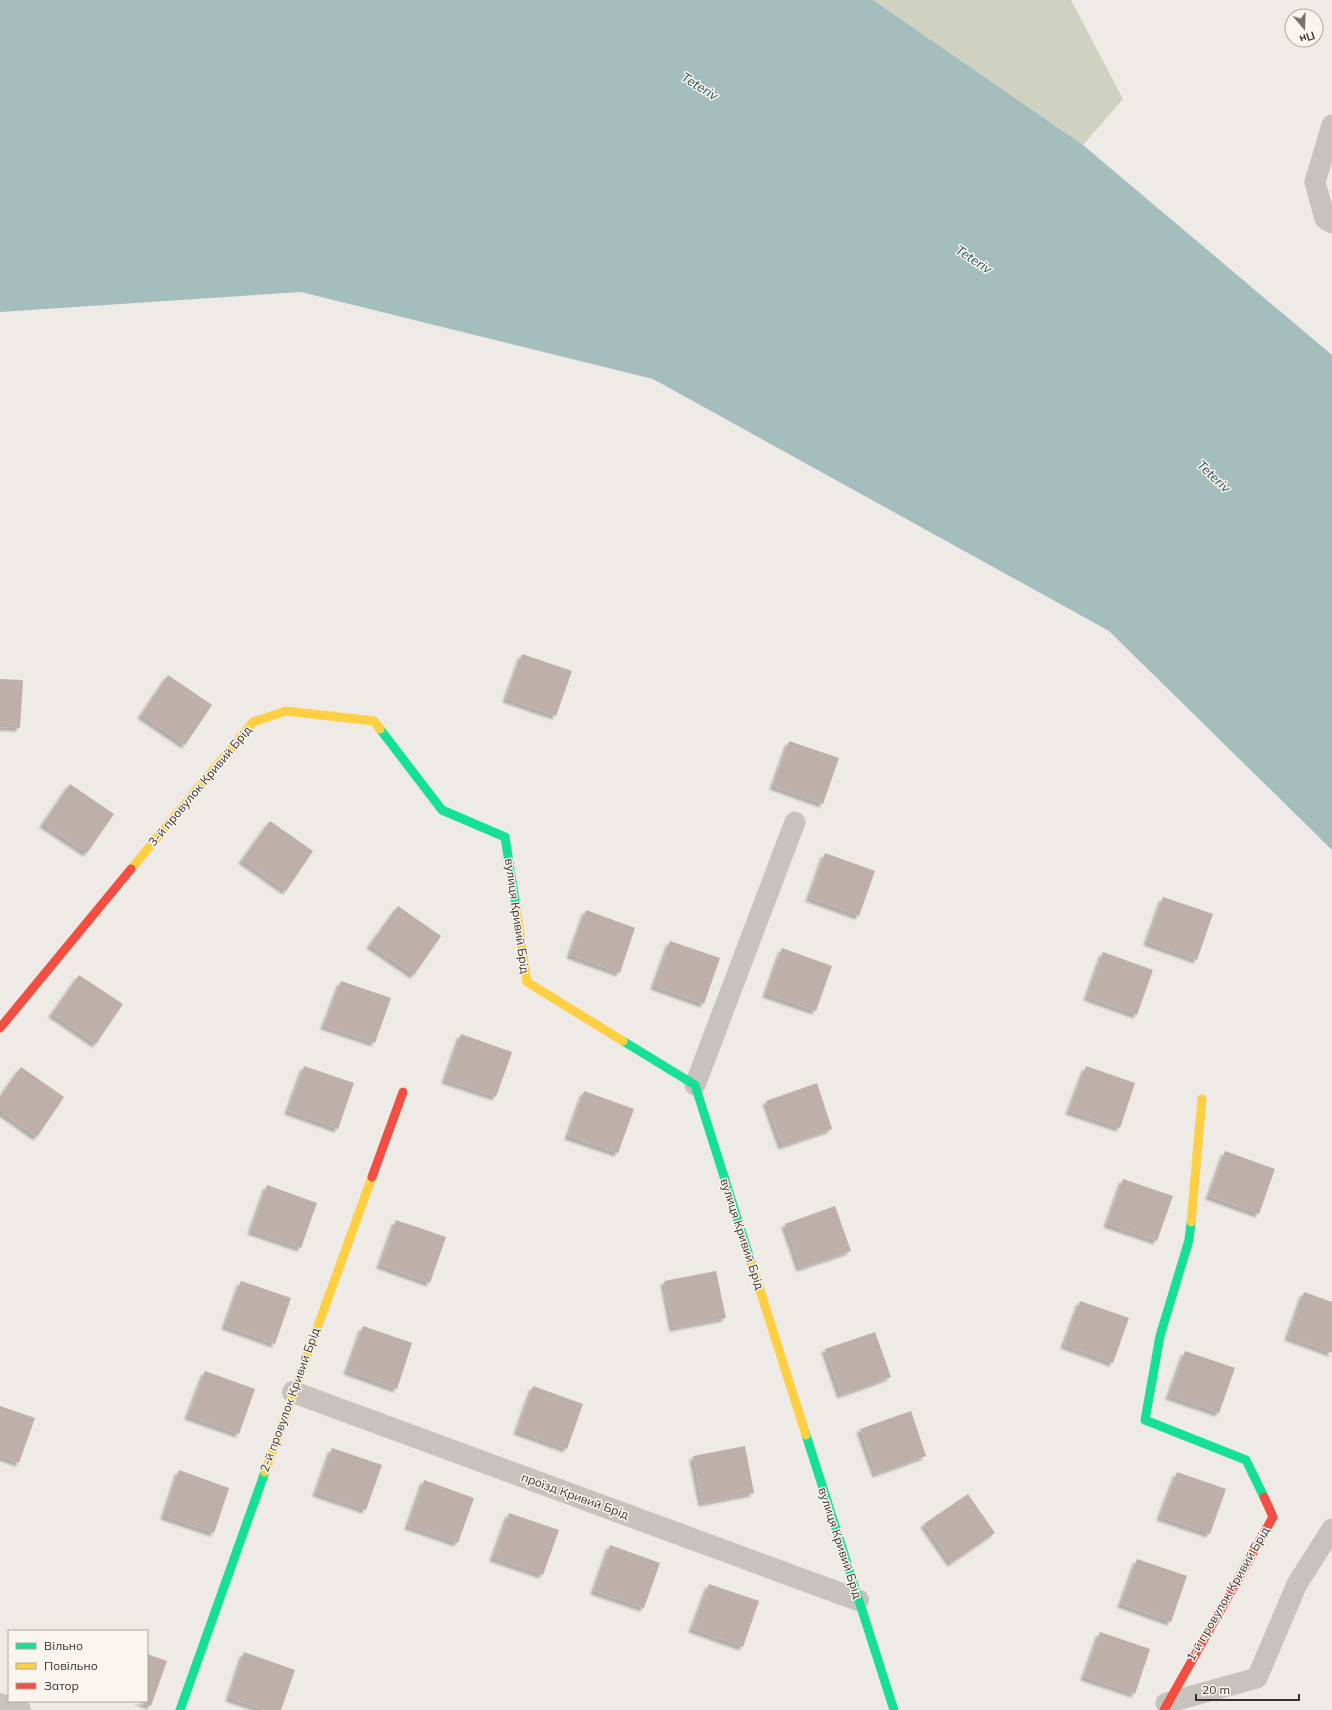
<svg xmlns="http://www.w3.org/2000/svg" width="1332" height="1710" font-family="Mulish,sans-serif">
<defs>
<filter id="shadow"><feDropShadow dx="-3.5" dy="3.5" stdDeviation="1" flood-color="#0004"/></filter>
</defs>
<rect width="100%" height="100%" fill="#eeeae6"/>
<polygon fill="#d0d2c1" points="873,0 1071,0 1123,99 1083,145"/>
<polygon fill="#a4bebd" points="0,0 873,0 1083,145 1332,355 1332,850 1109,631 653,379 301,292 0,312"/>
<g fill="#bfafaa" filter="url(#shadow)">
<polygon points="522,654 572,671 556,716 506,699"/>
<polygon points="168,675 212,705 185,745 141,715"/>
<polygon points="0,679 23,680 20,728 0,727"/>
<polygon points="789,741 839,758 823,804 773,786"/>
<polygon points="70,784 114,814 87,853 43,824"/>
<polygon points="270,821 313,851 286,891 242,860"/>
<polygon points="825,853 875,871 859,916 809,898"/>
<polygon points="1163,897 1213,914 1197,960 1147,942"/>
<polygon points="398,906 441,936 414,975 370,945"/>
<polygon points="586,910 635,928 620,973 570,955"/>
<polygon points="670,941 720,958 704,1004 654,986"/>
<polygon points="782,948 832,966 816,1011 766,994"/>
<polygon points="1103,952 1153,970 1137,1015 1087,997"/>
<polygon points="79,975 123,1004 96,1044 52,1014"/>
<polygon points="341,981 391,998 375,1043 324,1026"/>
<polygon points="461,1034 512,1052 496,1097 445,1080"/>
<polygon points="304,1066 354,1083 338,1129 288,1111"/>
<polygon points="1086,1066 1135,1083 1120,1128 1069,1111"/>
<polygon points="21,1067 64,1097 37,1137 0,1111 0,1097"/>
<polygon points="817,1083 832,1129 782,1146 766,1101"/>
<polygon points="584,1091 634,1109 618,1153 568,1136"/>
<polygon points="1225,1151 1275,1169 1259,1214 1209,1196"/>
<polygon points="1123,1179 1173,1196 1157,1241 1107,1224"/>
<polygon points="267,1185 317,1203 301,1248 251,1231"/>
<polygon points="835,1206 851,1251 800,1268 785,1224"/>
<polygon points="396,1220 446,1237 430,1283 380,1265"/>
<polygon points="716,1271 726,1318 673,1328 664,1281"/>
<polygon points="241,1281 291,1298 275,1344 225,1326"/>
<polygon points="1304,1292 1332,1302 1332,1353 1288,1337"/>
<polygon points="1080,1301 1129,1318 1113,1363 1064,1345"/>
<polygon points="363,1326 412,1343 397,1389 347,1371"/>
<polygon points="875,1332 891,1377 841,1395 825,1349"/>
<polygon points="1185,1351 1235,1368 1219,1413 1169,1396"/>
<polygon points="205,1371 255,1389 239,1434 188,1416"/>
<polygon points="533,1386 583,1404 567,1449 517,1431"/>
<polygon points="0,1406 35,1418 19,1463 0,1456"/>
<polygon points="911,1411 926,1456 876,1474 860,1429"/>
<polygon points="745,1446 754,1493 702,1503 693,1456"/>
<polygon points="332,1448 382,1465 366,1510 316,1493"/>
<polygon points="179,1470 229,1488 214,1533 164,1516"/>
<polygon points="1177,1472 1226,1489 1210,1534 1160,1517"/>
<polygon points="424,1480 474,1498 458,1543 408,1526"/>
<polygon points="968,1494 995,1533 951,1563 924,1524"/>
<polygon points="509,1513 559,1530 543,1575 493,1558"/>
<polygon points="610,1545 660,1563 644,1608 594,1591"/>
<polygon points="1137,1559 1187,1576 1171,1622 1121,1604"/>
<polygon points="709,1584 759,1601 743,1647 692,1629"/>
<polygon points="1100,1632 1150,1649 1135,1694 1084,1677"/>
<polygon points="244,1652 295,1670 281,1710 265,1710 229,1698"/>
<polygon points="147,1654 167,1661 151,1706 137,1701 147,1701"/>
</g>
<g fill="none" stroke-linecap="round" stroke-linejoin="round">
<g stroke="#c8c2be" stroke-width="21">
<polyline points="1332,125 1315,182 1325,219 1332,223"/>
<polyline points="695,1085 795,822"/>
<polyline points="1166,1703 1257,1678 1297,1584 1332,1529"/>
</g>
<g stroke="#c8c2be" stroke-width="22">
<polyline points="293,1392 858,1600"/>
<polyline points="0,1704 20,1710"/>
</g>
<g stroke="#16e098" stroke-width="9">
<polyline points="380,729 442,810 505,837 516,907"/>
<polyline points="623,1041 695,1085 752,1265"/>
<polyline points="1191,1222 1189,1240 1160,1336 1145,1420 1246,1460 1264,1497"/>
<polyline points="806,1435 894,1710"/>
<polyline points="180,1710 265,1472"/>
</g>
<g stroke="#ffcf43" stroke-width="9">
<polyline points="131,869 253,722 286,711 374,721 380,729"/>
<polyline points="516,907 527,982 623,1041"/>
<polyline points="1191,1222 1202,1099"/>
<polyline points="752,1265 806,1435"/>
<polyline points="265,1472 372,1177"/>
</g>
<g stroke="#f24e42" stroke-width="9">
<polyline points="0,1028 131,869"/>
<polyline points="372,1177 403,1092"/>
<polyline points="1164,1710 1273,1517 1264,1497"/>
</g>
</g>
<g text-anchor="middle" stroke-width="3" stroke-linejoin="round" paint-order="stroke">
<g font-size="12" fill="#38302c" stroke="#f9f4ee">
<text transform="translate(200 786) rotate(-50)" y="4">3-й провулок Кривий Брід</text>
<text transform="translate(517 916) rotate(82)" y="4">вулиця Кривий Брід</text>
<text transform="translate(742 1234) rotate(72)" y="4">вулиця Кривий Брід</text>
<text transform="translate(290 1400) rotate(-70)" y="4">2-й провулок Кривий Брід</text>
<text transform="translate(575 1496) rotate(20)" y="4">проїзд Кривий Брід</text>
<text transform="translate(840 1543) rotate(72)" y="4">вулиця Кривий Брід</text>
<text transform="translate(1228 1594) rotate(-60)" y="4">1-й провулок Кривий Брід</text>
</g>
<g font-size="13" font-style="italic" fill="#265456" stroke="#f9f4ee">
<text transform="translate(700 86) rotate(32)" y="5">Teteriv</text>
<text transform="translate(974 259) rotate(33)" y="5">Teteriv</text>
<text transform="translate(1214 476) rotate(43)" y="5">Teteriv</text>
</g>
</g>
<rect x="8" y="1630" width="140" height="72" fill="#f9f4ee" stroke="#aca6a0"/>
<rect x="16" y="1643" width="20" height="6" fill="#16e098" stroke="#aca6a0"/>
<text x="44" y="1650" font-size="12" fill="#38302c">Вільно</text>
<rect x="16" y="1663" width="20" height="6" fill="#ffcf43" stroke="#aca6a0"/>
<text x="44" y="1670" font-size="12" fill="#38302c">Повільно</text>
<rect x="16" y="1683" width="20" height="6" fill="#f24e42" stroke="#aca6a0"/>
<text x="44" y="1690" font-size="12" fill="#38302c">Затор</text>
<g transform="translate(1304 28) rotate(161)"><circle r="19" fill="#f9f4ee" stroke="#aca6a0"/>
<path d="M0-3L7 15L0 10L-7 15Z" fill="#78716d"/>
<text y="-6" font-size="11" font-weight="bold" text-anchor="middle" fill="#38302c">Пн</text>
</g>
<path d="M1196 1694v6h103v-6" fill="none" stroke="#38302c" stroke-width="2"/>
<text x="1202" y="1694" font-size="12" fill="#38302c" stroke="#f9f4ee" stroke-width="3" paint-order="stroke">20 m</text>
</svg>
